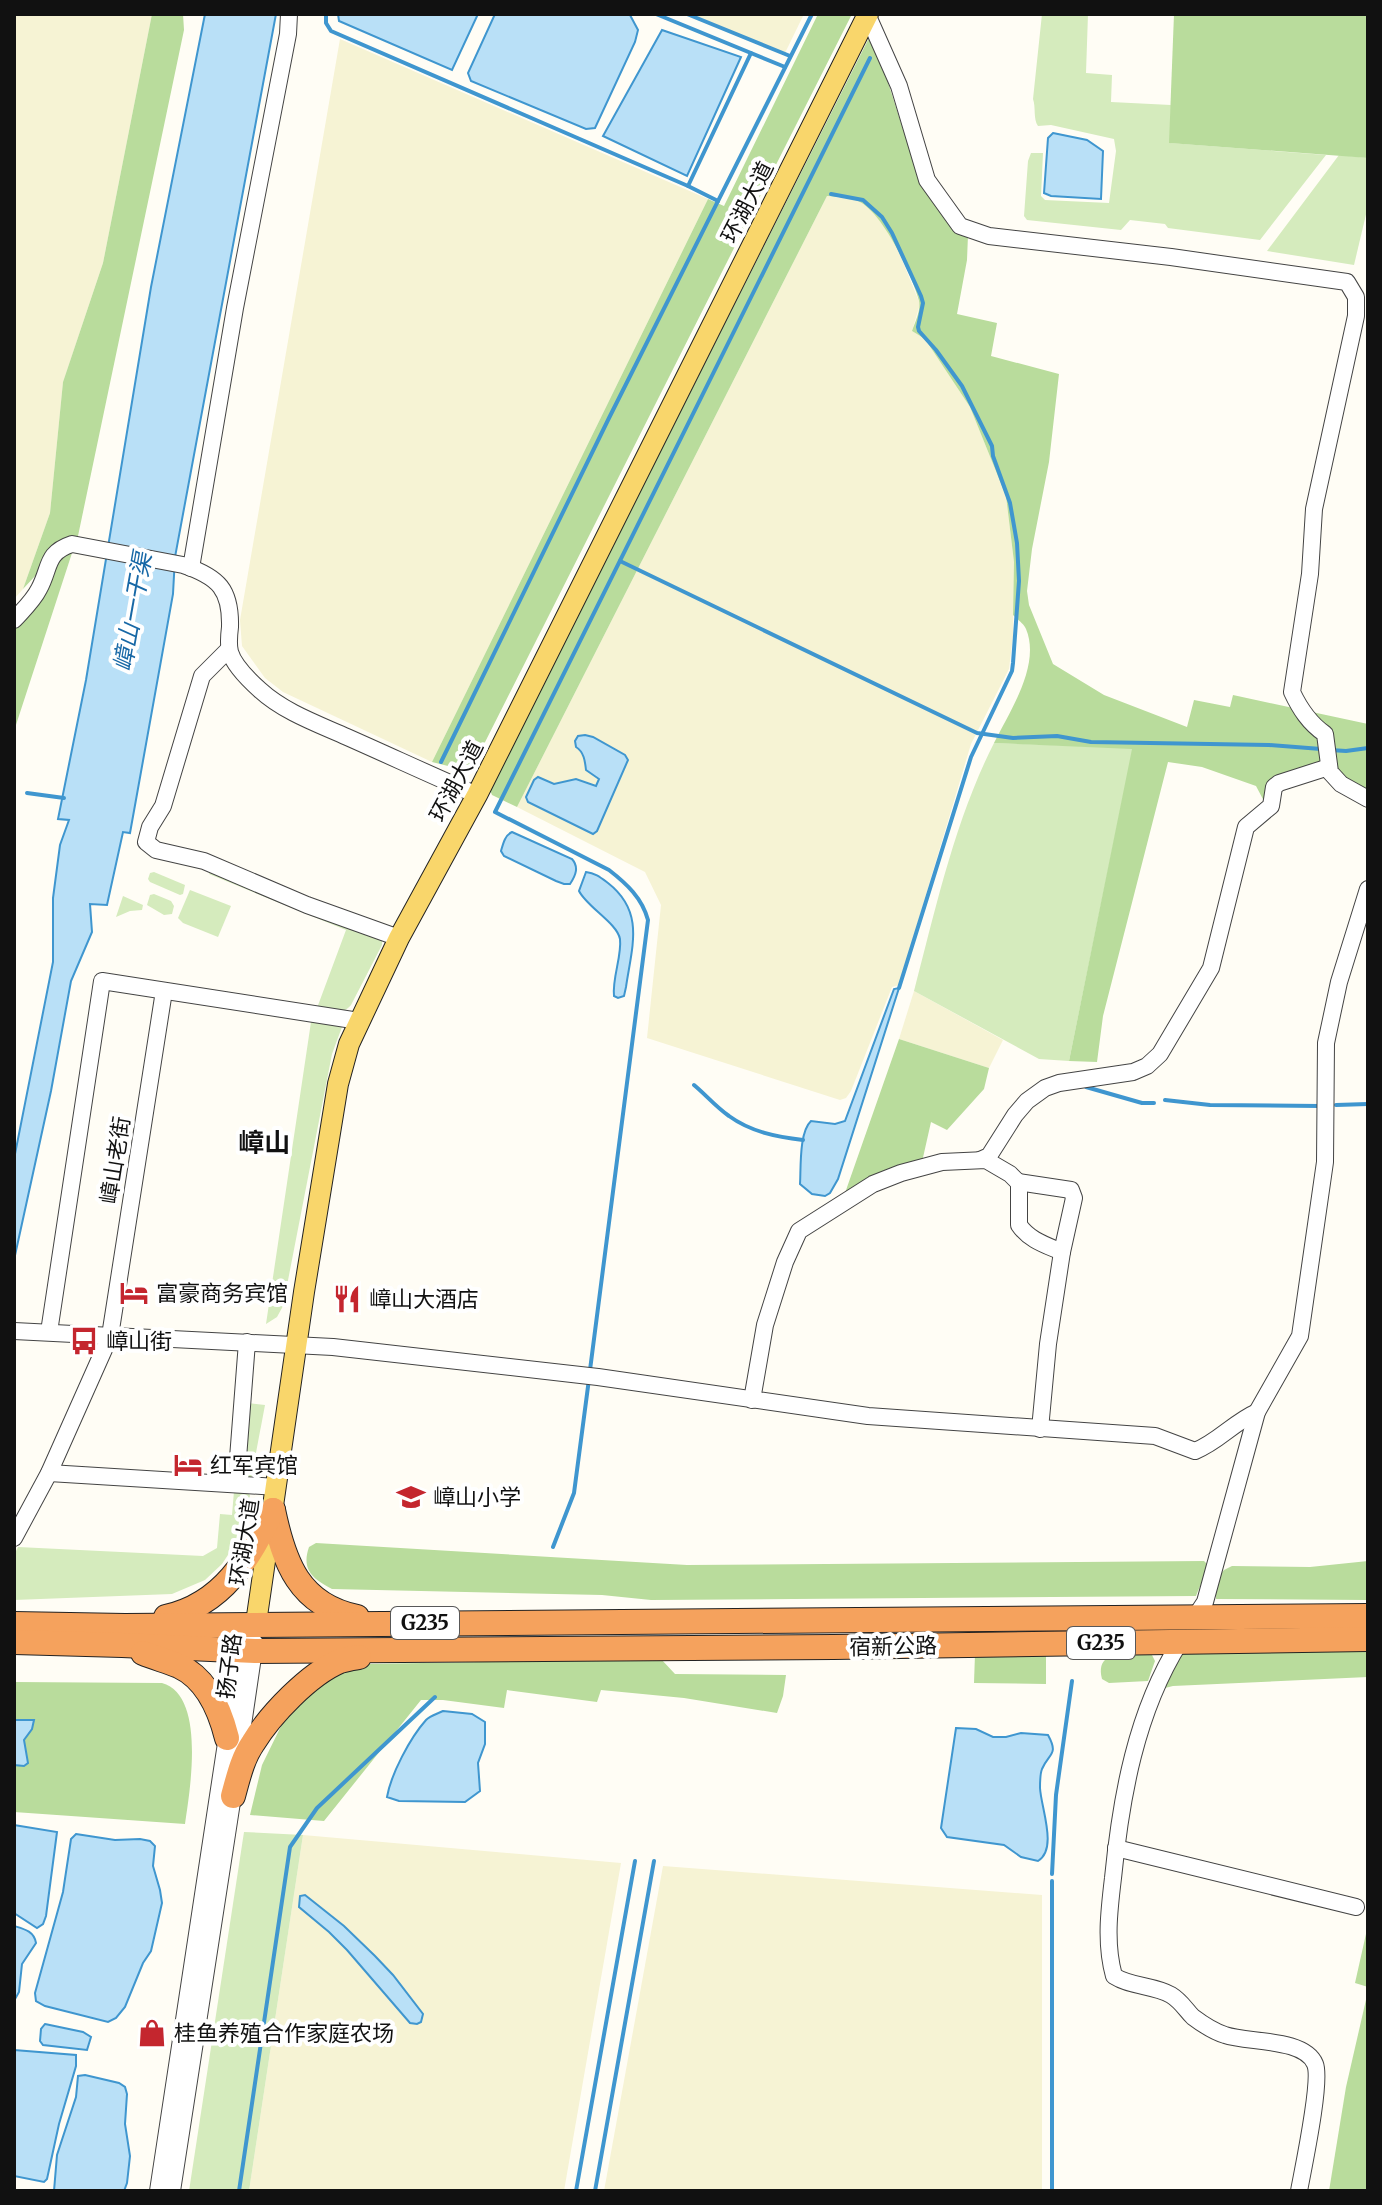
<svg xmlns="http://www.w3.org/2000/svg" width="1382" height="2205" font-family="Merriweather,'Noto Sans SC',serif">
<rect width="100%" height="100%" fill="#fffdf5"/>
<g fill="#f6f3d4">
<polygon points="14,14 152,14 103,263 63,382 50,513 23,589 14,599"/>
<polygon points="690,14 804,14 785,53"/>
<polygon points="340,39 708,199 432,762 283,692 265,678 242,646 240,620"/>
<polygon points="827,196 857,200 870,209 884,224 901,257 920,304 912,331 925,339 970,407 1006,496 1014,562 1013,636 1009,669 971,744 899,985 892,987 851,1091 846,1098 840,1100 647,1038 661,905 645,872 517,807"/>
<polygon points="914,991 1003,1040 989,1068 899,1039"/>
<polygon points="303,1835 621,1863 564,2191 249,2191"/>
<polygon points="663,1866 1042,1895 1042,2191 604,2191"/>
</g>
<g fill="#d5ebbd">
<path d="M1042,14h46l-2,59 26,2 -1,27 60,3 -1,38 156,12 -66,85 -92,-12 -3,-4 -35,-4 -9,10 -94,-10 -3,-4 4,-55 3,-8h12l-2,43 4,4 64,3 7,-52 -2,-12 -63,-14 -13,1c-5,-7 -2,-19 -5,-27z"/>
<polygon points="1339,155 1368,158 1368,206 1354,265 1267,251"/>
<path d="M994,743l139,5 -64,313 -30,-2 -125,-68c22,-84 41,-171 80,-248z"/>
<path d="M212,869l170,70v6l-31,60c-9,11 -22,6 -34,3l29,-78 -137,-56z"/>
<polygon points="154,872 185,885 183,894 180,895 150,882 148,879 150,873"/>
<polygon points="190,890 231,906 218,937 183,923 178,918"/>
<polygon points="154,894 171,901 174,906 172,914 164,915 147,905 150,895"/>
<polygon points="123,896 143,905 142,910 130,911 116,917"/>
<polygon points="311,1022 342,1027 332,1054 283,1306 277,1317 266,1324"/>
<polygon points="248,1403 265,1405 251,1479 242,1477"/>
<polygon points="234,1491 247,1492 250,1495 245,1529 222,1564 205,1580 172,1594 14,1600 14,1555 18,1547 203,1556 217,1548 220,1514 232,1515"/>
<polygon points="244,1832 303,1835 249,2191 189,2191"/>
</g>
<g fill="#b9dc9c">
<polygon points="152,14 183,14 184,30 78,536 68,538 44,557 36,575 23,589 50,513 63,382 103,263"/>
<polygon points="818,14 852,14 472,768 456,768 432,762 708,199 724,206"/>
<polygon points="1174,14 1368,14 1368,158 1169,143"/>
<path d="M870,36l15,37 33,103 50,59 -1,25 -10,54 40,9 -6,33 68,18 -10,88 -17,87 -5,42 2,14 24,59 51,31 83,32 7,-27 36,7 3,-12 135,29v66l-36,-3 -14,-21 -32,6 -12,7 -9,24 -9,-17 -54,-19 -34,-5 -65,254 -6,46 -28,-1 63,-312 -138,-6c16,-32 47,-78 32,-114 -2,-5 -9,-10 -13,-14l1,-53 -8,-66 -36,-89 -45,-68 -13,-8c3,-9 9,-21 7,-30 -7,-26 -36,-89 -61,-100 -9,-4 -21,-4 -31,-5l-310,611 -25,-12 -2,-5z"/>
<path d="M72,553l-58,178v-101c8,-9 19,-19 26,-30 10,-16 12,-41 32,-47z"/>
<polygon points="899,1039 989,1068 984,1089 947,1130 931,1122 922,1162 845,1193"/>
<path d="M316,1543l371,22 517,-4 4,4c-2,11 -8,20 -12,31l-545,4 -49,-5 -270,-6c-19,-10 -31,-19 -23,-42z"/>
<polygon points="1368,1561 1368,1600 1216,1599 1216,1579 1224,1570 1232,1566 1310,1567"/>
<polygon points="1368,1648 1368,1677 1173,1686 1161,1689 1182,1650"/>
<polygon points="975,1654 1046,1655 1046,1684 974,1683"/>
<path d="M1152,1655l3,6 -7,20 -39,2 -7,-4c-8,-32 29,-24 50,-24z"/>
<polygon points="661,1659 675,1674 786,1675 783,1696 777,1713 684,1698 601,1690 597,1702 507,1690 504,1708 443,1700 421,1700 324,1821 250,1815 262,1765 285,1718 301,1698 351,1666 366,1664"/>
<path d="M14,1682l148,1c44,12 28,107 23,141l-171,-12z"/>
<polygon points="1368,1925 1368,1987 1355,1983"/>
<polygon points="1368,1991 1368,2191 1329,2191 1346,2087"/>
</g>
<g fill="#b9e0f7" stroke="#3f96cf" stroke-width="2">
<polygon points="205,14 276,14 175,557 173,594 130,833 123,832 107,905 90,904 92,932 71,981 51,1091 14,1260 14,1159 53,962 53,898 60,845 69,820 58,819 86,680 151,287"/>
<polygon points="338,14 478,14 452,70 339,21"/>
<polygon points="495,14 630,15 638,30 635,42 595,128 586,129 471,81 468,73"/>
<polygon points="662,30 741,57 687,176 603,136"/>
<polygon points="1053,133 1087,140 1103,151 1101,199 1051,196 1044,193 1048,138"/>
<path d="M585,735l8,2 32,18 3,5 -31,71 -4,3 -65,-32 -2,-5 8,-17 4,-3 16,7 22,-5 20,7 3,-7 -13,-9c-1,-9 -2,-18 -10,-23l-1,-6 3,-5z"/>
<path d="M512,832l60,27c7,8 4,16 -2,25h-6l-8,-3 -52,-25 -3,-5c2,-7 4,-16 11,-19z"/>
<path d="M586,872c9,1 14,5 22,11 37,29 24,63 18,104l-2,9 -6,2 -4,-2c-2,-18 8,-40 6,-57 -3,-16 -33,-32 -41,-48z"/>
<path d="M899,988l-61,191 -8,14 -5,3 -13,-2 -12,-10c1,-16 -1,-52 11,-63l24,3 10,-3 49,-132z"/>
<path d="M443,1711l29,3 13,8v22l-7,19 2,28 -15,11 -66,-1 -12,-4c4,-23 23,-59 39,-77 4,-4 11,-6 17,-9z"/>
<polygon points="14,1720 34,1720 32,1729 24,1740 28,1763 24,1766 14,1765"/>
<path d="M956,1728l20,1 17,8h13l15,-4 27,2c11,20 1,18 -6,34 -2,5 -2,14 -2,19 1,20 18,61 -2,73l-17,-4 -17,-12 -57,-8 -6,-9z"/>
<polygon points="14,1825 57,1832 46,1916 43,1924 37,1928 14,1913"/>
<polygon points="76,1834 115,1840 140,1839 150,1841 155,1846 153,1866 160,1890 162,1903 151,1951 143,1963 125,2007 116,2018 108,2022 45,2006 36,2001 35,1993 63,1892 71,1839"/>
<polygon points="305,1895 344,1926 375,1956 393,1975 423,2014 421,2022 417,2024 410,2023 347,1950 329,1932 299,1907 300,1896"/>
<path d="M14,1926c10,3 20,5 22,17l-14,21 -3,28 -5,9z"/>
<polygon points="45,2024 83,2032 91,2037 87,2050 43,2045 40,2041 41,2029"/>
<polygon points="14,2050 76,2055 76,2066 59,2124 47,2179 44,2182 14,2176"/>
<polygon points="85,2075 119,2083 125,2087 127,2094 125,2124 130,2156 127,2183 124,2191 54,2191 57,2155 76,2097 78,2076"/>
</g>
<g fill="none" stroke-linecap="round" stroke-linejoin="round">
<g stroke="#3f96cf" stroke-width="4">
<polyline points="326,14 326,23 331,31 688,186 718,201"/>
<polyline points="656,14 785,67"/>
<polyline points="687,14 790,56"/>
<polyline points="688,186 751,53"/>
<polyline points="831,194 863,200 882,217 892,233 921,296 923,303 918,327 919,331 936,350 962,386 992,446 993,456 1010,503 1017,543 1019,581 1013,663 1012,671 971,757 899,988"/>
<polyline points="620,561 977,733 1013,738 1057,736 1091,742 1269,745 1321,749"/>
<polyline points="1330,750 1346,751 1368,748"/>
<polyline points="441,762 609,418 812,14"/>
<polyline points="27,793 64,798"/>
<path d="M694,1085c12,10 22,22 35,31 22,16 48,21 74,24"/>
<polyline points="1086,1087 1142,1103 1154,1103"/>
<polyline points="1165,1100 1210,1105 1320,1106"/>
<polyline points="1336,1105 1368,1104"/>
<path d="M590,1370l58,-450c-6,-22 -21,-36 -39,-50l-114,-58 375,-754"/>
<polyline points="553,1547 574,1493 589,1379"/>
<polyline points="1052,1874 1056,1795 1072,1681"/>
<polyline points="1052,1881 1052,2191"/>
<polyline points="239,2191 290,1847 317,1808 435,1697"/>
<polyline points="576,2191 635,1861"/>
<polyline points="595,2191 654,1861"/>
</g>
<defs>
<g id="minor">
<path d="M867,14l32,72 28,94 33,46 29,10 182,21 176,25 9,15v19l-42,193 -4,65 -18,118c8,17 17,31 33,42l5,38 11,12 27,15"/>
<polyline points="191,568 235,308 288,34 289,14"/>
<path d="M14,620c9,-10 19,-19 25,-31 12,-22 6,-36 33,-45l111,21c36,12 48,25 47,62 -1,8 -2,17 0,25 4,14 20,29 30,38 24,22 58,34 87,47 43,19 86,39 130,58"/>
<polyline points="229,649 202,676 163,806 150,827 146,842 156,850 204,861 307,905 399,938"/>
<polyline points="980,1160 989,1156 1015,1115 1027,1101 1045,1088 1059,1083 1133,1072 1147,1066 1160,1054 1211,968 1246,827 1271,806 1274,787 1279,783 1329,767"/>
<polyline points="1018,1182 1071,1190 1074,1198 1062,1252"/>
<path d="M14,1331l319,16 265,30 270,39 287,20 40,15c23,-9 39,-29 62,-39"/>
<polyline points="49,1332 102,981 359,1021"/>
<path d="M752,1400l13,-75 20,-63 14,-31 74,-47 28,-11 41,-11 44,-2 24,14 9,9v42c10,15 27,20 43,27l-14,92 -8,85"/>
<polyline points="49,1473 277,1487"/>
<polyline points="236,1484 247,1342"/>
<polyline points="14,1538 49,1473 110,1336 164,991"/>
<polyline points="1195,1617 1205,1602 1257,1412 1300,1336 1325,1162 1326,1043 1339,982 1368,889"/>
<path d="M1180,1642c-44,70 -59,155 -67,236 -4,33 -8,66 1,98 17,11 40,9 57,19 10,6 15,15 22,22 8,6 22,15 32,18 23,8 79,3 90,29 7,16 -12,105 -16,127"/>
<polyline points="238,1759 255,1643"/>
<polyline points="1116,1848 1356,1907"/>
<polyline points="158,2191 240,1651 256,1623"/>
<polyline points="172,2191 234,1789"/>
</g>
<polyline id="major" points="256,1623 304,1292 338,1084 349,1044 399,938 477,795 868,14"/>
<g id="highway">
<path d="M273,1510c11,53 26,95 84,107"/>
<path d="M166,1617c58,-13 82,-58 107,-107"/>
<polyline points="14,1624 125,1626 1368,1616"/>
<polyline points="14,1642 122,1645 255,1651 834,1647 1368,1639"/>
<path d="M143,1653c12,5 24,8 36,13 28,13 41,44 48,72"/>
<path d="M233,1796c5,-18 9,-37 20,-53 17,-28 56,-69 87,-82 6,-2 13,-3 19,-4"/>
</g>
</defs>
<use href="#minor" stroke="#444" stroke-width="18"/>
<use href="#major" stroke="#222" stroke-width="22"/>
<use href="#highway" stroke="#222" stroke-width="26"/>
<use href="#minor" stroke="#fff" stroke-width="16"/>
<use href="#major" stroke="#f9d66b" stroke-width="20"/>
<use href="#highway" stroke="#f5a25d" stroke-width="24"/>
</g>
<defs>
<symbol id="hotel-bare" viewBox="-9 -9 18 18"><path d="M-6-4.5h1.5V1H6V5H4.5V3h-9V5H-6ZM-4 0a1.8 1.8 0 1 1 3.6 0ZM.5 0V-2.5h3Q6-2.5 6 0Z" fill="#c4262e" stroke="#fff" stroke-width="2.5" paint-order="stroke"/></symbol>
<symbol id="restaurant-bare" viewBox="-9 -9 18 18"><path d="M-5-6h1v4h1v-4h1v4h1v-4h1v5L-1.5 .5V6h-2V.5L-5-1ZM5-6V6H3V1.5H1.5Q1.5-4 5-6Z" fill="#c4262e" stroke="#fff" stroke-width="2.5" paint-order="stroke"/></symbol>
<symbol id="bus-bare" viewBox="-9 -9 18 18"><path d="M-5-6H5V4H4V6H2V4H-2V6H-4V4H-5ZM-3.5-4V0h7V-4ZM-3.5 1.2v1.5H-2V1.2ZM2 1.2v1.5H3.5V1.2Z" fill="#c4262e" stroke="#fff" stroke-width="2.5" paint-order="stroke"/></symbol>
<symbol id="school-bare" viewBox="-9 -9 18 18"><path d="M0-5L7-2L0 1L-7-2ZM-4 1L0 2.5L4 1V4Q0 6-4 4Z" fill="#c4262e" stroke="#fff" stroke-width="2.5" paint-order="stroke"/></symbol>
<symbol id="shop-bare" viewBox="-9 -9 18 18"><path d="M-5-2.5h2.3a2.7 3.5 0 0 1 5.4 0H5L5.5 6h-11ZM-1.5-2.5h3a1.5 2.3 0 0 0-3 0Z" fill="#c4262e" stroke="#fff" stroke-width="2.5" paint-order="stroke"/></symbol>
</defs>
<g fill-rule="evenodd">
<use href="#hotel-bare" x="114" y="1273" width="40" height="40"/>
<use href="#restaurant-bare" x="327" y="1279" width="40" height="40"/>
<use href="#bus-bare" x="64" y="1321" width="40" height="40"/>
<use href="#hotel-bare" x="168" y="1445" width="40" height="40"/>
<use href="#school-bare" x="391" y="1477" width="40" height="40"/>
<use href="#shop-bare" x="132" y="2013" width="40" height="40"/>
</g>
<g text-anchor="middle" stroke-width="8" stroke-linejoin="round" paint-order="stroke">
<g fill="#fff" stroke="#585858" stroke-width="2">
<rect x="391" y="1607" width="68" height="32" rx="6"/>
<rect x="1067" y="1627" width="68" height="32" rx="6"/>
</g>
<g font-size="20" font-weight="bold" fill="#111">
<text x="425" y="1630">G235</text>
<text x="1101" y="1650">G235</text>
</g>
<g font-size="22" fill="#111" stroke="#fff">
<text transform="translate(747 202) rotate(-63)" y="8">环湖大道</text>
<text transform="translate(456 781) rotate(-62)" y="8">环湖大道</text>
<text transform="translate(115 1160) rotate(-81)" y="8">嶂山老街</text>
<text transform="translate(244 1542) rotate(-81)" y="8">环湖大道</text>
<text transform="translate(893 1646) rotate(-1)" y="8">宿新公路</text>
<text transform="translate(229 1666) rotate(-83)" y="8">扬子路</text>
</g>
<g font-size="22" fill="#111" stroke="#fff" text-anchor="start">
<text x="156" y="1301">富豪商务宾馆</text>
<text x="369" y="1307">嶂山大酒店</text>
<text x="106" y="1349">嶂山街</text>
<text x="210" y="1473">红军宾馆</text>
<text x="433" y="1505">嶂山小学</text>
<text x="174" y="2041">桂鱼养殖合作家庭农场</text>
</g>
<g font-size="24" font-style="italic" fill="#1768a6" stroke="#fff">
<text transform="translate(133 612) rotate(-80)" y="8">嶂山一干渠</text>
</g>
<g font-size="26" font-weight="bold" fill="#111" stroke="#fff">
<text x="264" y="1152">嶂山</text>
</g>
</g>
<rect width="1382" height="2205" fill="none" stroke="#111111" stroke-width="32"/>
</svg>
